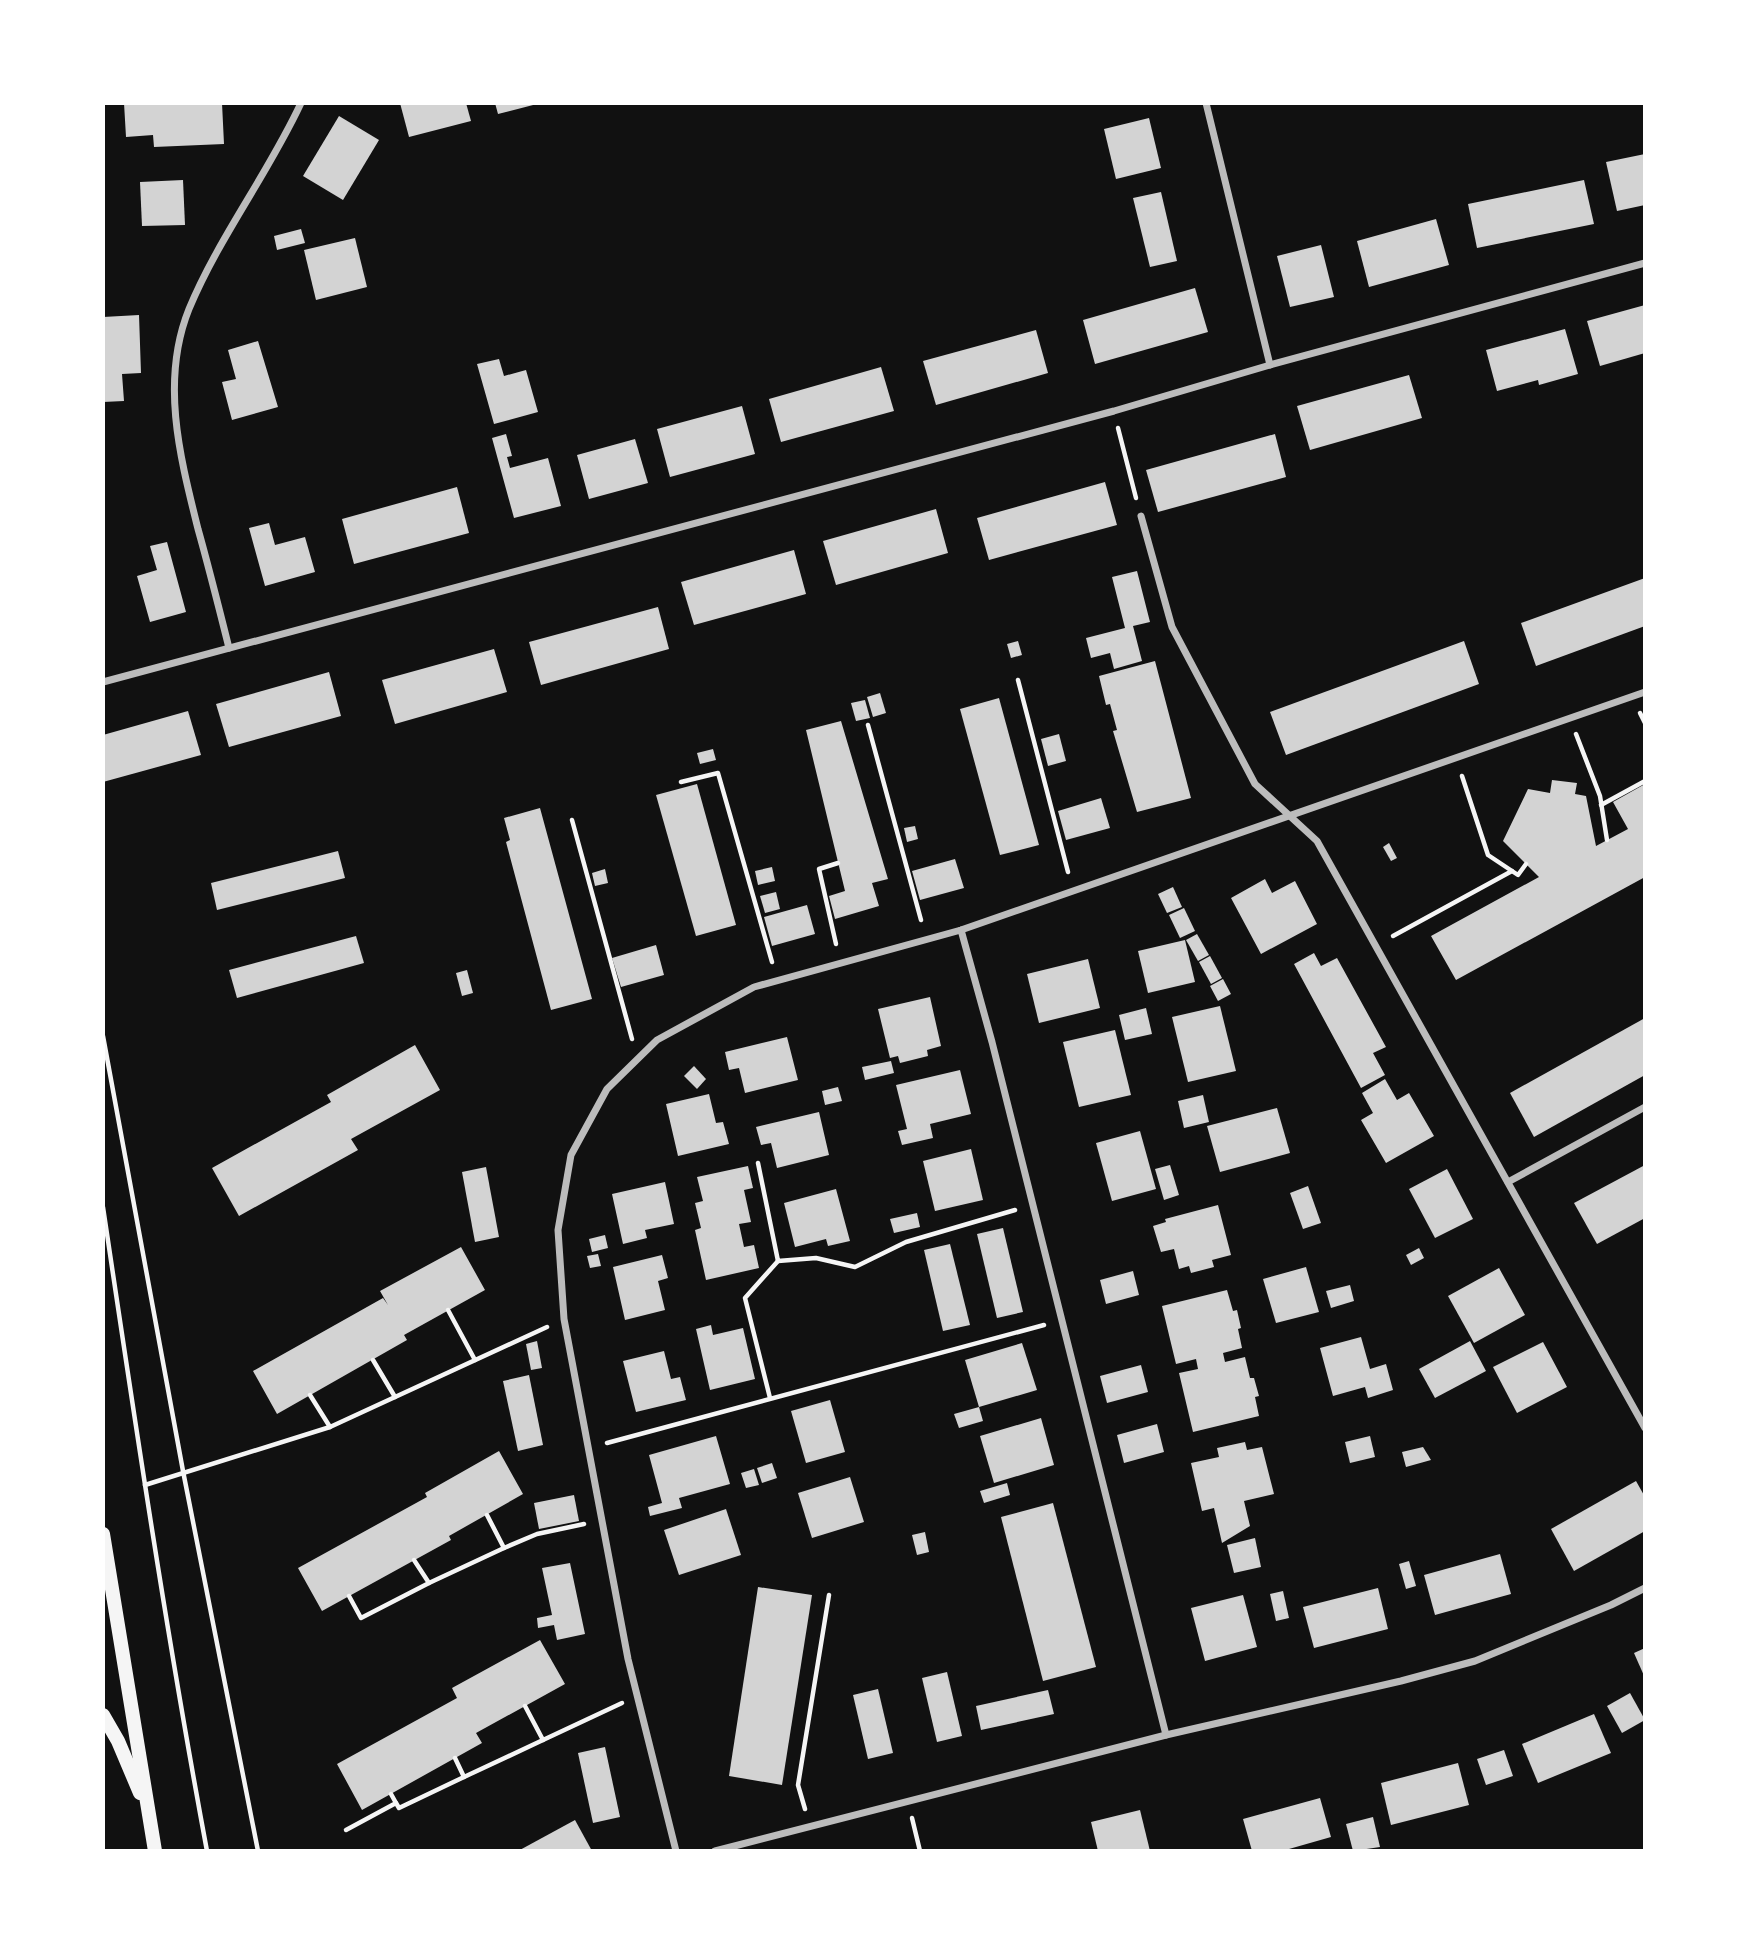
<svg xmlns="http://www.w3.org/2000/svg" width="1748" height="1954" font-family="Arial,sans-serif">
<rect width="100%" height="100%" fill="#111"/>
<g fill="#d3d3d3">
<polygon points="124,103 222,103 224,144 154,147 153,135 126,137"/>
<polygon points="400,103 466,103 471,121 409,137"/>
<polygon points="495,103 537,103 537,104 498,114"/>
<polygon points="339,116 379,140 343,200 303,176"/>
<polygon points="1149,118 1161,168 1116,179 1104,129"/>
<polygon points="1645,154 1645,205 1617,211 1606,162"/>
<polygon points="183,180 185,225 142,226 140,182"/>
<polygon points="1584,180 1594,224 1477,248 1468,204"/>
<polygon points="1161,192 1177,261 1150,267 1133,198"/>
<polygon points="1436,219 1449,265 1369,287 1357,241"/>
<polygon points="301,229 305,243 277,250 274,236"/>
<polygon points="355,238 367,287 316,300 304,250"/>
<polygon points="1321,245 1334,297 1290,307 1277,256"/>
<polygon points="1195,288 1208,332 1095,364 1083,320"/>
<polygon points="1645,305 1645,353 1600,366 1587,321"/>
<polygon points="139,315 141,373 122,374 124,401 103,402 103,317"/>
<polygon points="1565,329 1578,374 1539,385 1538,380 1497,391 1486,350"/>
<polygon points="1036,330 1048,373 936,405 923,361"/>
<polygon points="258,341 278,407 232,420 222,382 236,379 228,350"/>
<polygon points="499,359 504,376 526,370 538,412 494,424 477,364"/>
<polygon points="881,367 894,411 781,442 769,399"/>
<polygon points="1409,375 1422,418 1310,450 1297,406"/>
<polygon points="742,406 755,454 670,477 657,429"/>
<polygon points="506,434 512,456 507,457 510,468 548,458 561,506 514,518 492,438"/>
<polygon points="1275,434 1286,477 1158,512 1146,470"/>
<polygon points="635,439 648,483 589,499 577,455"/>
<polygon points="1105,482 1117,525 989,560 977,518"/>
<polygon points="457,487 469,533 354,564 342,519"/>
<polygon points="936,509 948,553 836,585 823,541"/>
<polygon points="269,523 275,545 305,537 315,572 265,586 249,528"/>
<polygon points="167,542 186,612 150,622 137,576 157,570 150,546"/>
<polygon points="794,550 806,594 694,625 681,582"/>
<polygon points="1137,571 1150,622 1133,626 1142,661 1114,669 1110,653 1091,658 1086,638 1125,628 1112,577"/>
<polygon points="1645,578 1645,626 1536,666 1521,623"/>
<polygon points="658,607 669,649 541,685 529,642"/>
<polygon points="1018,641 1022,655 1011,658 1007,644"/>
<polygon points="1464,641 1479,684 1286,755 1270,712"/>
<polygon points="494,649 507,692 395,724 382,680"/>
<polygon points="1155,661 1191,798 1137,812 1113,731 1117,730 1110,704 1106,705 1099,676"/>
<polygon points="329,672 341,716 229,747 216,704"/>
<polygon points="880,693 886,713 873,717 867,697"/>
<polygon points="999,698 1039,845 1000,855 960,709"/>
<polygon points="865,700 870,718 856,721 851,703"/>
<polygon points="188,711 201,755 103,782 103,735"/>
<polygon points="841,721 888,879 872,883 879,906 835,919 829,896 845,891 806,730"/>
<polygon points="1059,734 1066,761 1048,766 1041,739"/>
<polygon points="713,749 716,760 700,764 697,753"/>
<polygon points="1552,780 1577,783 1575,794 1586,796 1596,846 1628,829 1613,802 1645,784 1645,877 1456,980 1431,936 1539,877 1503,841 1528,789 1550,793"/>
<polygon points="697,784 736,925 696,936 656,795"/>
<polygon points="1101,798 1110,828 1066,840 1058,811"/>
<polygon points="540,808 592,999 551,1010 506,842 510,840 504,818"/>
<polygon points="915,826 918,839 907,842 904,828"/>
<polygon points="1389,843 1397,858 1391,861 1383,847"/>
<polygon points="338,851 345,878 217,910 211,883"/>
<polygon points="955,859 964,888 920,900 912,871"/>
<polygon points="772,867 775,881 758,885 755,871"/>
<polygon points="605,869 608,883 595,886 592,873"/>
<polygon points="1265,879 1272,893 1295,881 1317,924 1261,954 1231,898"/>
<polygon points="1173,887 1182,907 1167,913 1158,894"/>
<polygon points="776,892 780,909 765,913 760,896"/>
<polygon points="807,905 815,934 772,946 764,917"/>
<polygon points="1184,908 1195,931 1180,938 1169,915"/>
<polygon points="1197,934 1209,955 1198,961 1186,940"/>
<polygon points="356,936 364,963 237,998 229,970"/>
<polygon points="1185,940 1195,982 1148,993 1138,951"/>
<polygon points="656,945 664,975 621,987 612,958"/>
<polygon points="1314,953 1321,966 1337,958 1386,1047 1373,1053 1385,1075 1361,1088 1294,964"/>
<polygon points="1210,956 1222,978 1211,984 1199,962"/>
<polygon points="1088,959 1100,1008 1039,1023 1027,974"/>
<polygon points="467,970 473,993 462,996 456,973"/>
<polygon points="1223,979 1231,994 1218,1001 1210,986"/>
<polygon points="930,997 941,1046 927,1050 928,1056 900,1063 898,1056 890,1058 878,1009"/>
<polygon points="1220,1006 1236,1071 1188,1082 1172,1017"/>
<polygon points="1146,1008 1152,1034 1125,1040 1119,1015"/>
<polygon points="1645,1018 1645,1075 1534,1137 1510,1093"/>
<polygon points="1115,1030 1131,1095 1079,1107 1063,1042"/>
<polygon points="787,1037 798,1080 745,1093 739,1068 729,1070 725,1052"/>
<polygon points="415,1045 440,1090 351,1139 358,1150 239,1216 212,1168 331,1102 327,1095"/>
<polygon points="891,1061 894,1073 865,1080 862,1067"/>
<polygon points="694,1066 706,1079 697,1089 684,1076"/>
<polygon points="960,1070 971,1114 930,1124 933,1138 902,1145 898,1131 907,1129 896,1085"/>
<polygon points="1385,1079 1397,1100 1409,1093 1434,1136 1386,1163 1361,1120 1373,1113 1362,1093"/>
<polygon points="838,1087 842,1101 825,1105 822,1091"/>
<polygon points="709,1094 716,1123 723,1122 729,1144 678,1156 666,1104"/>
<polygon points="1203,1095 1209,1122 1184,1128 1178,1101"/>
<polygon points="1277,1108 1290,1153 1220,1172 1207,1126"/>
<polygon points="819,1112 829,1155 777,1168 771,1143 761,1145 756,1127"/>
<polygon points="1140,1131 1156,1189 1112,1201 1096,1143"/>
<polygon points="971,1149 983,1200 935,1211 923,1161"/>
<polygon points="1170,1165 1179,1195 1164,1200 1155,1169"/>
<polygon points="1645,1165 1645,1218 1597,1244 1574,1203"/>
<polygon points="748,1166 753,1188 744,1190 751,1222 739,1224 744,1247 754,1245 759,1268 706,1280 695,1230 701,1228 695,1203 703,1201 697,1177"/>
<polygon points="486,1167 499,1237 475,1242 462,1172"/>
<polygon points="1447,1169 1473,1219 1435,1238 1409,1189"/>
<polygon points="665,1182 674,1224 645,1230 647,1238 623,1244 612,1194"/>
<polygon points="1308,1186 1321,1223 1303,1229 1290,1193"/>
<polygon points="836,1189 850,1241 828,1246 826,1239 795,1247 784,1203"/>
<polygon points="1218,1205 1231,1255 1212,1260 1214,1267 1191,1273 1189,1266 1179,1269 1174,1249 1161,1252 1153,1226 1166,1222 1165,1219"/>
<polygon points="917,1213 920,1227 894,1233 890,1219"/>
<polygon points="1003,1228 1023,1312 997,1318 977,1234"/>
<polygon points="605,1235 608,1248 592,1252 589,1239"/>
<polygon points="950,1244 970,1325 943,1331 924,1250"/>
<polygon points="461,1247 485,1290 404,1335 407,1340 277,1414 253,1371 383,1298 388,1305 380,1291"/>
<polygon points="1419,1248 1424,1258 1411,1265 1406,1255"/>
<polygon points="598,1254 601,1266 590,1268 587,1256"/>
<polygon points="662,1255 668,1278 658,1281 665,1310 625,1320 613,1267"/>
<polygon points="1306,1267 1319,1312 1276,1323 1263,1279"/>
<polygon points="1499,1268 1525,1315 1474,1343 1448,1296"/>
<polygon points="1133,1271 1139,1295 1106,1304 1100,1280"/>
<polygon points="1350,1285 1354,1301 1331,1308 1326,1291"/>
<polygon points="1227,1290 1233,1311 1237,1310 1241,1328 1238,1329 1242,1348 1223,1353 1225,1362 1245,1357 1250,1378 1254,1378 1259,1396 1255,1397 1259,1416 1193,1432 1179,1373 1198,1369 1196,1359 1176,1364 1162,1306"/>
<polygon points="711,1325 713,1335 743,1328 755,1379 710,1390 696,1329"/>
<polygon points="1361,1337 1370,1369 1386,1364 1393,1390 1368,1398 1365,1387 1333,1396 1320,1348"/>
<polygon points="537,1341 542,1368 531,1370 526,1344"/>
<polygon points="1470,1341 1486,1371 1435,1398 1419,1369"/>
<polygon points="1543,1342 1567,1387 1517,1413 1493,1367"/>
<polygon points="1022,1343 1037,1390 979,1407 965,1360"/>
<polygon points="664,1351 671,1379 680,1377 686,1400 636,1412 623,1361"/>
<polygon points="1141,1365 1148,1392 1107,1403 1100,1376"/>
<polygon points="529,1375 543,1445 518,1451 503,1381"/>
<polygon points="830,1400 845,1452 806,1463 791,1411"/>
<polygon points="979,1407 983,1421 959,1428 954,1414"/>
<polygon points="1041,1418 1054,1465 994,1483 980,1436"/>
<polygon points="1157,1424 1164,1452 1124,1463 1117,1435"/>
<polygon points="716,1436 730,1484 679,1498 682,1508 650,1516 648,1507 662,1503 649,1455"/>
<polygon points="1370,1436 1375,1457 1350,1463 1345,1442"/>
<polygon points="1245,1442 1247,1450 1262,1447 1274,1494 1244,1501 1250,1526 1222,1543 1214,1508 1202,1511 1191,1463 1219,1457 1217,1448"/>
<polygon points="1423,1447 1431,1460 1406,1467 1402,1452"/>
<polygon points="499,1451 523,1494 449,1536 451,1540 322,1611 298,1568 427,1497 425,1493"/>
<polygon points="772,1463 777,1478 762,1483 757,1468"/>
<polygon points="754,1469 759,1485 746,1488 741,1473"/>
<polygon points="850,1477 864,1522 812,1538 798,1493"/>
<polygon points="1636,1481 1645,1497 1645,1531 1574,1571 1551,1529"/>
<polygon points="1007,1483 1010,1495 984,1503 980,1491"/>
<polygon points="574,1495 579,1521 539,1529 534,1503"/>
<polygon points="1053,1503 1096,1667 1043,1681 1001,1517"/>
<polygon points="726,1509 741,1555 679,1575 664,1530"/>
<polygon points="925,1532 929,1552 917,1555 912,1535"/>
<polygon points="1255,1538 1261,1567 1234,1573 1227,1545"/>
<polygon points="1500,1554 1511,1594 1435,1615 1424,1575"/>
<polygon points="1409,1561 1416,1586 1406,1589 1399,1564"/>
<polygon points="570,1563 585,1634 557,1640 554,1625 538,1628 537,1618 552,1615 542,1568"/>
<polygon points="758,1587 812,1595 782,1785 729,1776"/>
<polygon points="1378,1588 1388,1629 1314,1648 1303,1607"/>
<polygon points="1283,1591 1289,1618 1276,1621 1270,1594"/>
<polygon points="1243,1595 1257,1647 1205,1661 1191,1608"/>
<polygon points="540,1640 565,1684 476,1733 482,1743 362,1810 337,1764 457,1698 452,1688"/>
<polygon points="1645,1648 1645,1678 1634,1653"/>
<polygon points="947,1672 962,1736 937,1742 922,1678"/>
<polygon points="878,1689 893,1753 868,1759 853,1695"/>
<polygon points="1048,1690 1054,1714 981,1730 976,1706"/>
<polygon points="1630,1693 1645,1720 1622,1733 1607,1706"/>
<polygon points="1594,1714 1611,1753 1538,1783 1522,1744"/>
<polygon points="605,1747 620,1817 593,1823 578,1753"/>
<polygon points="1504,1750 1513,1776 1486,1785 1477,1759"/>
<polygon points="1458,1763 1469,1805 1391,1825 1381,1783"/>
<polygon points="1320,1798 1331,1837 1282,1851 1252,1851 1243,1819"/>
<polygon points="1140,1810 1150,1851 1098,1851 1091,1822"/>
<polygon points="1373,1817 1380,1847 1353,1851 1346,1824"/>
<polygon points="575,1820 592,1851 518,1851"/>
</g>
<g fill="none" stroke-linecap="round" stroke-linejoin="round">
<g stroke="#f5f5f5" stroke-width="4.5">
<polyline points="1118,428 1136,498"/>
<polyline points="1018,680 1068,872"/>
<polyline points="1640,713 1645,723"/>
<polyline points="868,725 921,920"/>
<polyline points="1576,734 1600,796 1607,840"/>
<polyline points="1462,776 1488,855 1518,875 1526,864"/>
<polyline points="681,782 718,773 772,962"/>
<polyline points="1601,805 1645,781"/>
<polyline points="572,820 632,1039"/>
<polyline points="1393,936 1512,871"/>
<polyline points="836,944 819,869 838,863"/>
<polyline points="103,1036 183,1471 258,1851"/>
<polyline points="758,1163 778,1261 816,1258 855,1267 906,1242 1015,1210"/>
<path d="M103,1207c32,215 64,430 104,644"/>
<polyline points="448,1310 475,1360"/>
<polyline points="373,1360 395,1397"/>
<polyline points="310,1395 330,1427"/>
<polyline points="770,1398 745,1298 778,1261"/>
<polyline points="607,1443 1044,1325"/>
<polyline points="145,1485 330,1427 547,1327"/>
<polyline points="504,1548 537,1534 584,1524"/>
<polyline points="429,1583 504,1548 487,1515"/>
<polyline points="349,1596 361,1618 429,1583 414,1560"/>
<polyline points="543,1740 622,1703"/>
<polyline points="464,1777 543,1740 525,1706"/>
<polyline points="396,1803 399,1808 464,1777 455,1758"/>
<polyline points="805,1809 798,1785 829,1595"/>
<polyline points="912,1818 920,1851"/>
<polyline points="346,1830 396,1803 391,1794"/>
</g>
<g stroke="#bcbcbc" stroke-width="7">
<polyline points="1206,103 1270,365"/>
<polyline points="1141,516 1172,627 1255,784 1317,841 1645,1428"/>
<path d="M229,648c-10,-40 -20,-80 -31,-119 -18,-72 -38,-148 -9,-220 30,-72 79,-135 112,-206"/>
<polyline points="103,682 1114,411 1270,365 1645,263"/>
<polyline points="961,930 992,1042 1166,1735"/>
<polyline points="1508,1182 1645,1107"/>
<polyline points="676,1851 628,1659 564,1319 558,1230 571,1155 607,1089 657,1040 754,987 961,930 1645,692"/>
<polyline points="715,1851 1166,1735 1401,1681 1475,1661 1611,1605 1645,1588"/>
</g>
<g stroke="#f5f5f5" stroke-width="14">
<polyline points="103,1534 155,1851"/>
<polyline points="103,1715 118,1741 140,1793"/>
</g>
</g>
<rect width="1748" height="1954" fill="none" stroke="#ffffff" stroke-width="210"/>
</svg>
